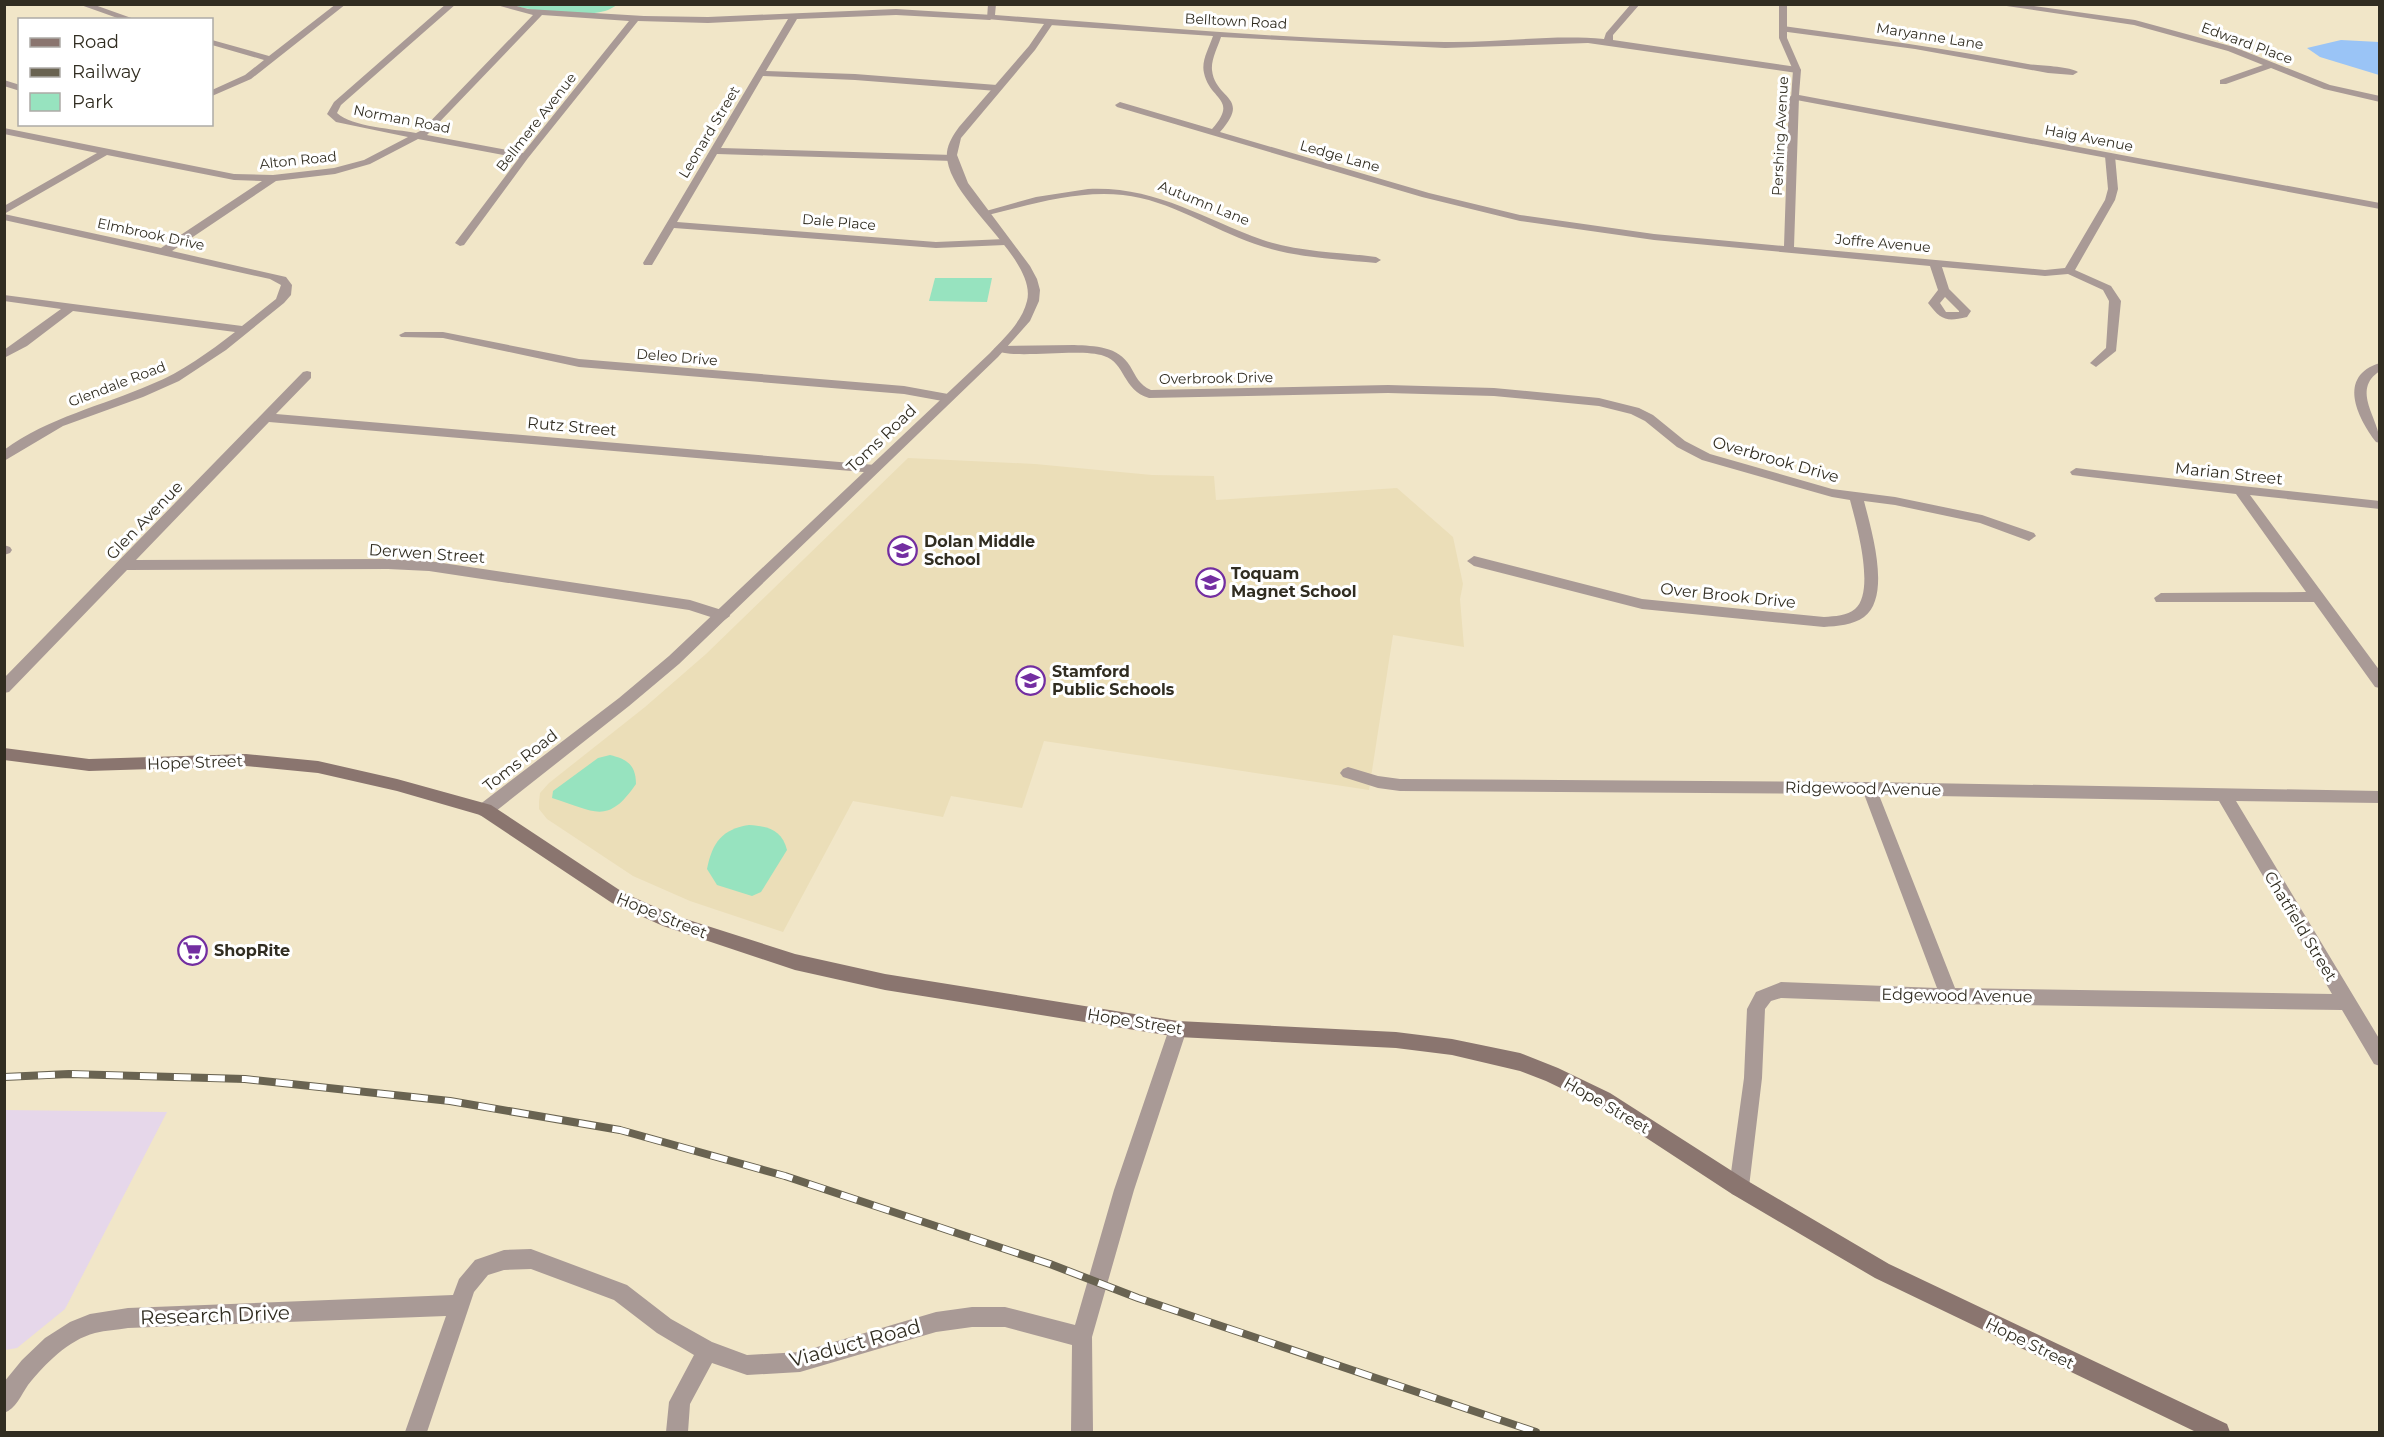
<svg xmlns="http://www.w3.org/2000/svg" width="2384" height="1437" font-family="Montserrat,sans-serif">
<rect width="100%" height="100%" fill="#f1e6c8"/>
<polygon fill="#e6d7ea" points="5,1110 167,1112 65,1309 17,1348 5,1350"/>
<polygon fill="#ebdeb8" points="908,458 1035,464 1152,475 1214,476 1216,500 1397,488 1453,537 1463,584 1460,599 1464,647 1393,635 1369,790 1044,741 1022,808 951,796 943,817 853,801 783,932 690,901 633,876 547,819 539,809 539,802 540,793 549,783 645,707 706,654"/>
<g fill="#97e3bf">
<path d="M510,5h107c-4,2 -8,5 -12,6 -24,7 -70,0 -95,-6z"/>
<polygon points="935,278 992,278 987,302 929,301"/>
<path d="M610,755c17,4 26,10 26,29 -29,42 -41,27 -84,14l1,-7 45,-33z"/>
<path d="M749,825c19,1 33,5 38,25l-26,42 -9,4 -35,-11 -10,-16c5,-26 15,-40 42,-44z"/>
</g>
<polygon fill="#9ac4f6" points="2341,40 2379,42 2379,75 2320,57 2307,48"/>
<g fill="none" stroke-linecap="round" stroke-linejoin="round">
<g fill="#a99a96" fill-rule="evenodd">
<polygon points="78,4 92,4 137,20 123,20"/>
<polygon points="336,4 346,4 251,79 212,96 212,90 245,75 264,60 212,45 212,40 269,56"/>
<path d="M446,4h10l-115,101 -4,8c15,14 58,16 79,20l6,-3 111,-115 -40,-11h16l19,5 116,7 64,1 188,-8 97,6 1,2 -4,3 -94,-5 -99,4 -31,52 89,3 142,11 5,3 -5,3 -142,-11 -92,-4 -42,72 232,7 5,3 -5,3 -236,-7 -40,68 259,20 69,-3 5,3 -5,3 -69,3 -262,-20 -22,37h-8l-1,-2 145,-244 -80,4 -70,-2 -110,137 -64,87 -4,1 -5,-3 64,-85 -101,-19 -48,25 -35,10 -59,7 -104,70 114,26 6,8 -1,10 -7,8 -58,47 -47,31 -36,16 -80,29 -59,35v-11c45,-33 98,-44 148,-66 30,-12 57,-32 83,-52l-162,-21 -46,35 -23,12v-8l57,-41 -57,-8v-6l238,31 34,-27 5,-14 -11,-6 -266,-59v-6l157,34 101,-67 -28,-1 -127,-25 -103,59v-8l93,-53 -93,-19v-6l230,46 39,1 61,-7 30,-8 44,-23 -72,-15 -9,-8 7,-12zM542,15l87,6 -106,132 -96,-18z"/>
<path d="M1631,4h9l-27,31v5l184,27 4,3 -4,3 -209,-30 -143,5 -224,-11c-3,10 -10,22 -9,33 3,30 40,26 8,62l209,61 91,22 134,19 130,12 5,-149 5,-3 5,3 -5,150 251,23 20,-2 40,-68 3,-11 -3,-33 5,-3 5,3 3,33 -3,11 -40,70 36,16 10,15 -5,50 -20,16 -6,-4 16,-15 3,-47 -6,-11 -35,-16 -23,2 -103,-9 7,22 22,22 -4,6c-21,5 -26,3 -39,-14l10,-13 -8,-24 -276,-26 -134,-19 -98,-24 -305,-90 -2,-2 5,-3 92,27c27,-31 -2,-28 -8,-56 -3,-12 5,-25 9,-37l-163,-11 -4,-3 4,-3c131,10 263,22 395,23 53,1 106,-8 159,-3l2,-6zM1945,297l14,14v1h-13l-6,-9z"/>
<polygon points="1993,4 2019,4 2135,20 2234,47 2330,85 2380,96 2380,102 2324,89 2271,68 2226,84 2220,84 2220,80 2263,65 2228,51 2134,25"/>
<path d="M1783,26c82,11 164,23 245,38 13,2 41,2 50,8l-5,3 -25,-2 -133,-24 -135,-18 -1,-2z"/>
<polygon points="4,80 20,85 20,91 4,86"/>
<path d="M1088,189c68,-3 113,29 175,51 36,12 75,12 113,17l5,3 -5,3c-40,-4 -82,-5 -121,-19 -44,-15 -85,-44 -132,-49 -47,-5 -94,10 -139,21l-5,-3 57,-16z"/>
<polygon points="405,332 443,332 579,359 904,386 948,394 954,398 948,402 904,394 579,367 443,338 401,337 399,335"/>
<path d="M1074,345c21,1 44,1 56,21 6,10 9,19 21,24l237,-5 106,3 105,10 40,10 14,7 32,26 25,13 122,35 63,8 87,18 52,18 2,3 -7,5 -49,-18 -85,-18 -31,-4c7,28 28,95 0,116 -11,8 -27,9 -40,10l-182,-18 -168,-43 -7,-5 7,-5 168,43 182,18c11,-1 23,-1 31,-8 21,-18 1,-86 -5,-109l-18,-3 -130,-37 -25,-13 -32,-26 -14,-7 -32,-8 -105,-10 -106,-3 -239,5c-27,-8 -23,-35 -45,-42 -25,-9 -96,5 -110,-7l6,-3z"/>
<path d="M2380,363v8c-30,19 0,48 0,72l-4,-1c-19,-25 -39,-66 4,-79z"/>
<polygon points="307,371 311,372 311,378 276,414 875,465 881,469 875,473 269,422 136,560 388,559 429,561 690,600 728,612 730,616 723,621 689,610 429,571 388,569 127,570 9,692 4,693 4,678 303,372"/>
<polygon points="2076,468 2380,501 2380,509 2250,495 2380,671 2380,688 2375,687 2314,602 2156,602 2154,598 2161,593 2306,592 2236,494 2072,475 2070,472"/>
<polygon points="4,545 10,547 12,550 10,553 4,555"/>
<path d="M1348,767l30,9 22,3 469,3 511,9v12l-144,-2 144,239v26l-6,-2 -32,-54 -393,-6 -168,-6 -10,3 -6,8 -3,69 -13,109 -3,7 -7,3 -7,-3 -3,-7 15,-109 3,-69 9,-17 25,-10 156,6 -73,-194 -464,-3 -22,-3 -35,-11 -3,-4 3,-4zM1879,795l340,6 113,193 -377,-6z"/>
<path d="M1178,1021l6,2 3,6 -53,161 -42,147 1,95h-22l1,-87 -67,-18h-33l-36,5 -136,40 -53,3 -35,-12 -22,41 -2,28h-22l3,-30 25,-47 -37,-22 -43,-33 -83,-31 -27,1 -16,5 -14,17 -47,140h-22l41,-116 -318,12c-11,2 -22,2 -33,5 -27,7 -50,31 -67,52 -7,10 -12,24 -24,28v-31l18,-22 23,-22 25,-16 20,-8 38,-6 325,-13 6,-16 16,-19 29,-10 27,-1 96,36 44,34 41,23 35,13 53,-3 136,-40 36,-5h33l70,18 39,-135 55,-161 3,-6z"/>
</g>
<g fill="#a99a96" fill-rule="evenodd">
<path d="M988,4h8l-1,11 55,4 4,3 -19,28 -74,88 -4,17 11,28 62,83 7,13 3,11 -1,11 -9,20 -32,36 -319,307 -50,42 -138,109 -6,2 -6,-2 -2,-5 2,-5 140,-107 50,-42 321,-303c14,-15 32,-31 37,-52 11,-44 -84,-103 -80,-149 1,-9 7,-18 12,-25l70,-81 15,-22 -57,-5z"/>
<polygon points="1779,4 1787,4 1787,38 1801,70 1799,95 2380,203 2380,209 1791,99 1793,70 1779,38"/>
</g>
<polygon fill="#8a756f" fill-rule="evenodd" points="4,748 89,759 246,754 318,761 397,779 491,805 624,893 673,915 795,954 885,974 1178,1021 1396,1032 1452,1039 1520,1053 1558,1068 1610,1093 1746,1180 1889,1264 2227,1424 2230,1432 2196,1432 1875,1278 1732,1194 1596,1105 1546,1081 1520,1071 1452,1055 1396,1048 1178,1037 885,990 795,970 663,926 612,903 480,815 397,791 318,773 246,766 89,771 4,760"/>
<defs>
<polyline id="rail" points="4,1077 69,1074 245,1079 450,1101 620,1130 785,1176 1050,1264 1138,1298 1536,1432"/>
</defs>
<use href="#rail" stroke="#696351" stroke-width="8"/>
<use href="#rail" stroke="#fff" stroke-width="6" stroke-dasharray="17" stroke-linecap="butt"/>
</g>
<defs>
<symbol id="school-ring" viewBox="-11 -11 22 22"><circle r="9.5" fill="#fff" stroke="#732ea1" stroke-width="1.5"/><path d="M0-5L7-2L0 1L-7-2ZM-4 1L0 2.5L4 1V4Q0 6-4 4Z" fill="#732ea1"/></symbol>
<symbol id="supermarket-ring" viewBox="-11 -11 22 22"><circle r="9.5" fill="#fff" stroke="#732ea1" stroke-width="1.5"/><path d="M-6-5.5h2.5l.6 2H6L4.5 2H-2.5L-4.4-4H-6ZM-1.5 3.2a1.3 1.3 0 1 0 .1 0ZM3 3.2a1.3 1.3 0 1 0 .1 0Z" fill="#732ea1"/></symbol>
</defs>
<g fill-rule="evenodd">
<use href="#school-ring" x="886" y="534" width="33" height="33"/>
<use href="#school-ring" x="1194" y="566" width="33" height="33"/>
<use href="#school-ring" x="1014" y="664" width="33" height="33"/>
<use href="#supermarket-ring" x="176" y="934" width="33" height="33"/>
</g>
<g text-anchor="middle" stroke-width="6" stroke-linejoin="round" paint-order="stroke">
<g font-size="14" fill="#312d21" stroke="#fff">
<text transform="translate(1236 21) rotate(3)" y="5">Belltown Road</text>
<text transform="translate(1930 36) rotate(9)" y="5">Maryanne Lane</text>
<text transform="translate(2247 43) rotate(20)" y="5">Edward Place</text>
<text transform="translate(402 119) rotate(11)" y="5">Norman Road</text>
<text transform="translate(536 122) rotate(-52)" y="5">Bellmere Avenue</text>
<text transform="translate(709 132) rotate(-59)" y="5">Leonard Street</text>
<text transform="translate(1780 136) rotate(-87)" y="5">Pershing Avenue</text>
<text transform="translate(2089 138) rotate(11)" y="5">Haig Avenue</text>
<text transform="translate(1340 156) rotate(16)" y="5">Ledge Lane</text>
<text transform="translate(298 160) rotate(-6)" y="5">Alton Road</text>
<text transform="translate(1204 203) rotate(22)" y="5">Autumn Lane</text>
<text transform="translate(839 222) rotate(5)" y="5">Dale Place</text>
<text transform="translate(151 234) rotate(12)" y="5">Elmbrook Drive</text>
<text transform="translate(1883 243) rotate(5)" y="5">Joffre Avenue</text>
<text transform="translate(677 357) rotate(5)" y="5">Deleo Drive</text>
<text transform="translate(1216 378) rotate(-1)" y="5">Overbrook Drive</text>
<text transform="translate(117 384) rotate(-21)" y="5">Glendale Road</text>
</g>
<g font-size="16" fill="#312d21" stroke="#fff">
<text transform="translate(572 426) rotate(5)" y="6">Rutz Street</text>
<text transform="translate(881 438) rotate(-44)" y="6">Toms Road</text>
<text transform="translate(1776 459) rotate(16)" y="6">Overbrook Drive</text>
<text transform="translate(2229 473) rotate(6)" y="6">Marian Street</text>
<text transform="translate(144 520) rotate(-46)" y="6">Glen Avenue</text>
<text transform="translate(427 553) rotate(4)" y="6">Derwen Street</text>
<text transform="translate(1728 595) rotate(6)" y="6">Over Brook Drive</text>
<text transform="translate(520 760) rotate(-38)" y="6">Toms Road</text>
<text transform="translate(195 762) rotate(-2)" y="6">Hope Street</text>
<text transform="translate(1863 788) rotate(1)" y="6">Ridgewood Avenue</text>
<text transform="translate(662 915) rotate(22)" y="6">Hope Street</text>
<text transform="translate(2301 926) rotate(59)" y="6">Chatfield Street</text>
<text transform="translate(1957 995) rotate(1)" y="6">Edgewood Avenue</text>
<text transform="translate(1135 1021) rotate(9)" y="6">Hope Street</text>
<text transform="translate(1607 1105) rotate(30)" y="6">Hope Street</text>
<text transform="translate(2030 1343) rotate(26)" y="6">Hope Street</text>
</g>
<g font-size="16" font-weight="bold" fill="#312d21" stroke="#fff" text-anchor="start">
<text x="924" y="547">Dolan Middle<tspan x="924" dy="18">School</tspan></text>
<text x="1231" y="579">Toquam<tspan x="1231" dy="18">Magnet School</tspan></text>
<text x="1052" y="677">Stamford<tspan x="1052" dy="18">Public Schools</tspan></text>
<text x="214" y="956">ShopRite</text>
</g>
<g font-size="20" fill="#312d21" stroke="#fff">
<text transform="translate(215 1315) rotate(-2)" y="7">Research Drive</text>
<text transform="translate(855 1343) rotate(-15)" y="7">Viaduct Road</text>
</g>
</g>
<rect width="2384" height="1437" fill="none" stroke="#312d21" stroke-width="12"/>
<rect x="18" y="18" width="195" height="108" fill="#ffffff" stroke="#adaba6" stroke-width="1.5"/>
<rect x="30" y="38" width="30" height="9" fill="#8a756f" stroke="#adaba6" stroke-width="1.5"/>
<text x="72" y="48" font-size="18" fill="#312d21">Road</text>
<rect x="30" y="68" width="30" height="9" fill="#696351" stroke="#adaba6" stroke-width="1.5"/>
<text x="72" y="78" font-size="18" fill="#312d21">Railway</text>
<rect x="30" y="93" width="30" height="18" fill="#97e3bf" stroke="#adaba6" stroke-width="1.5"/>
<text x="72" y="108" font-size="18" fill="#312d21">Park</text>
</svg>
